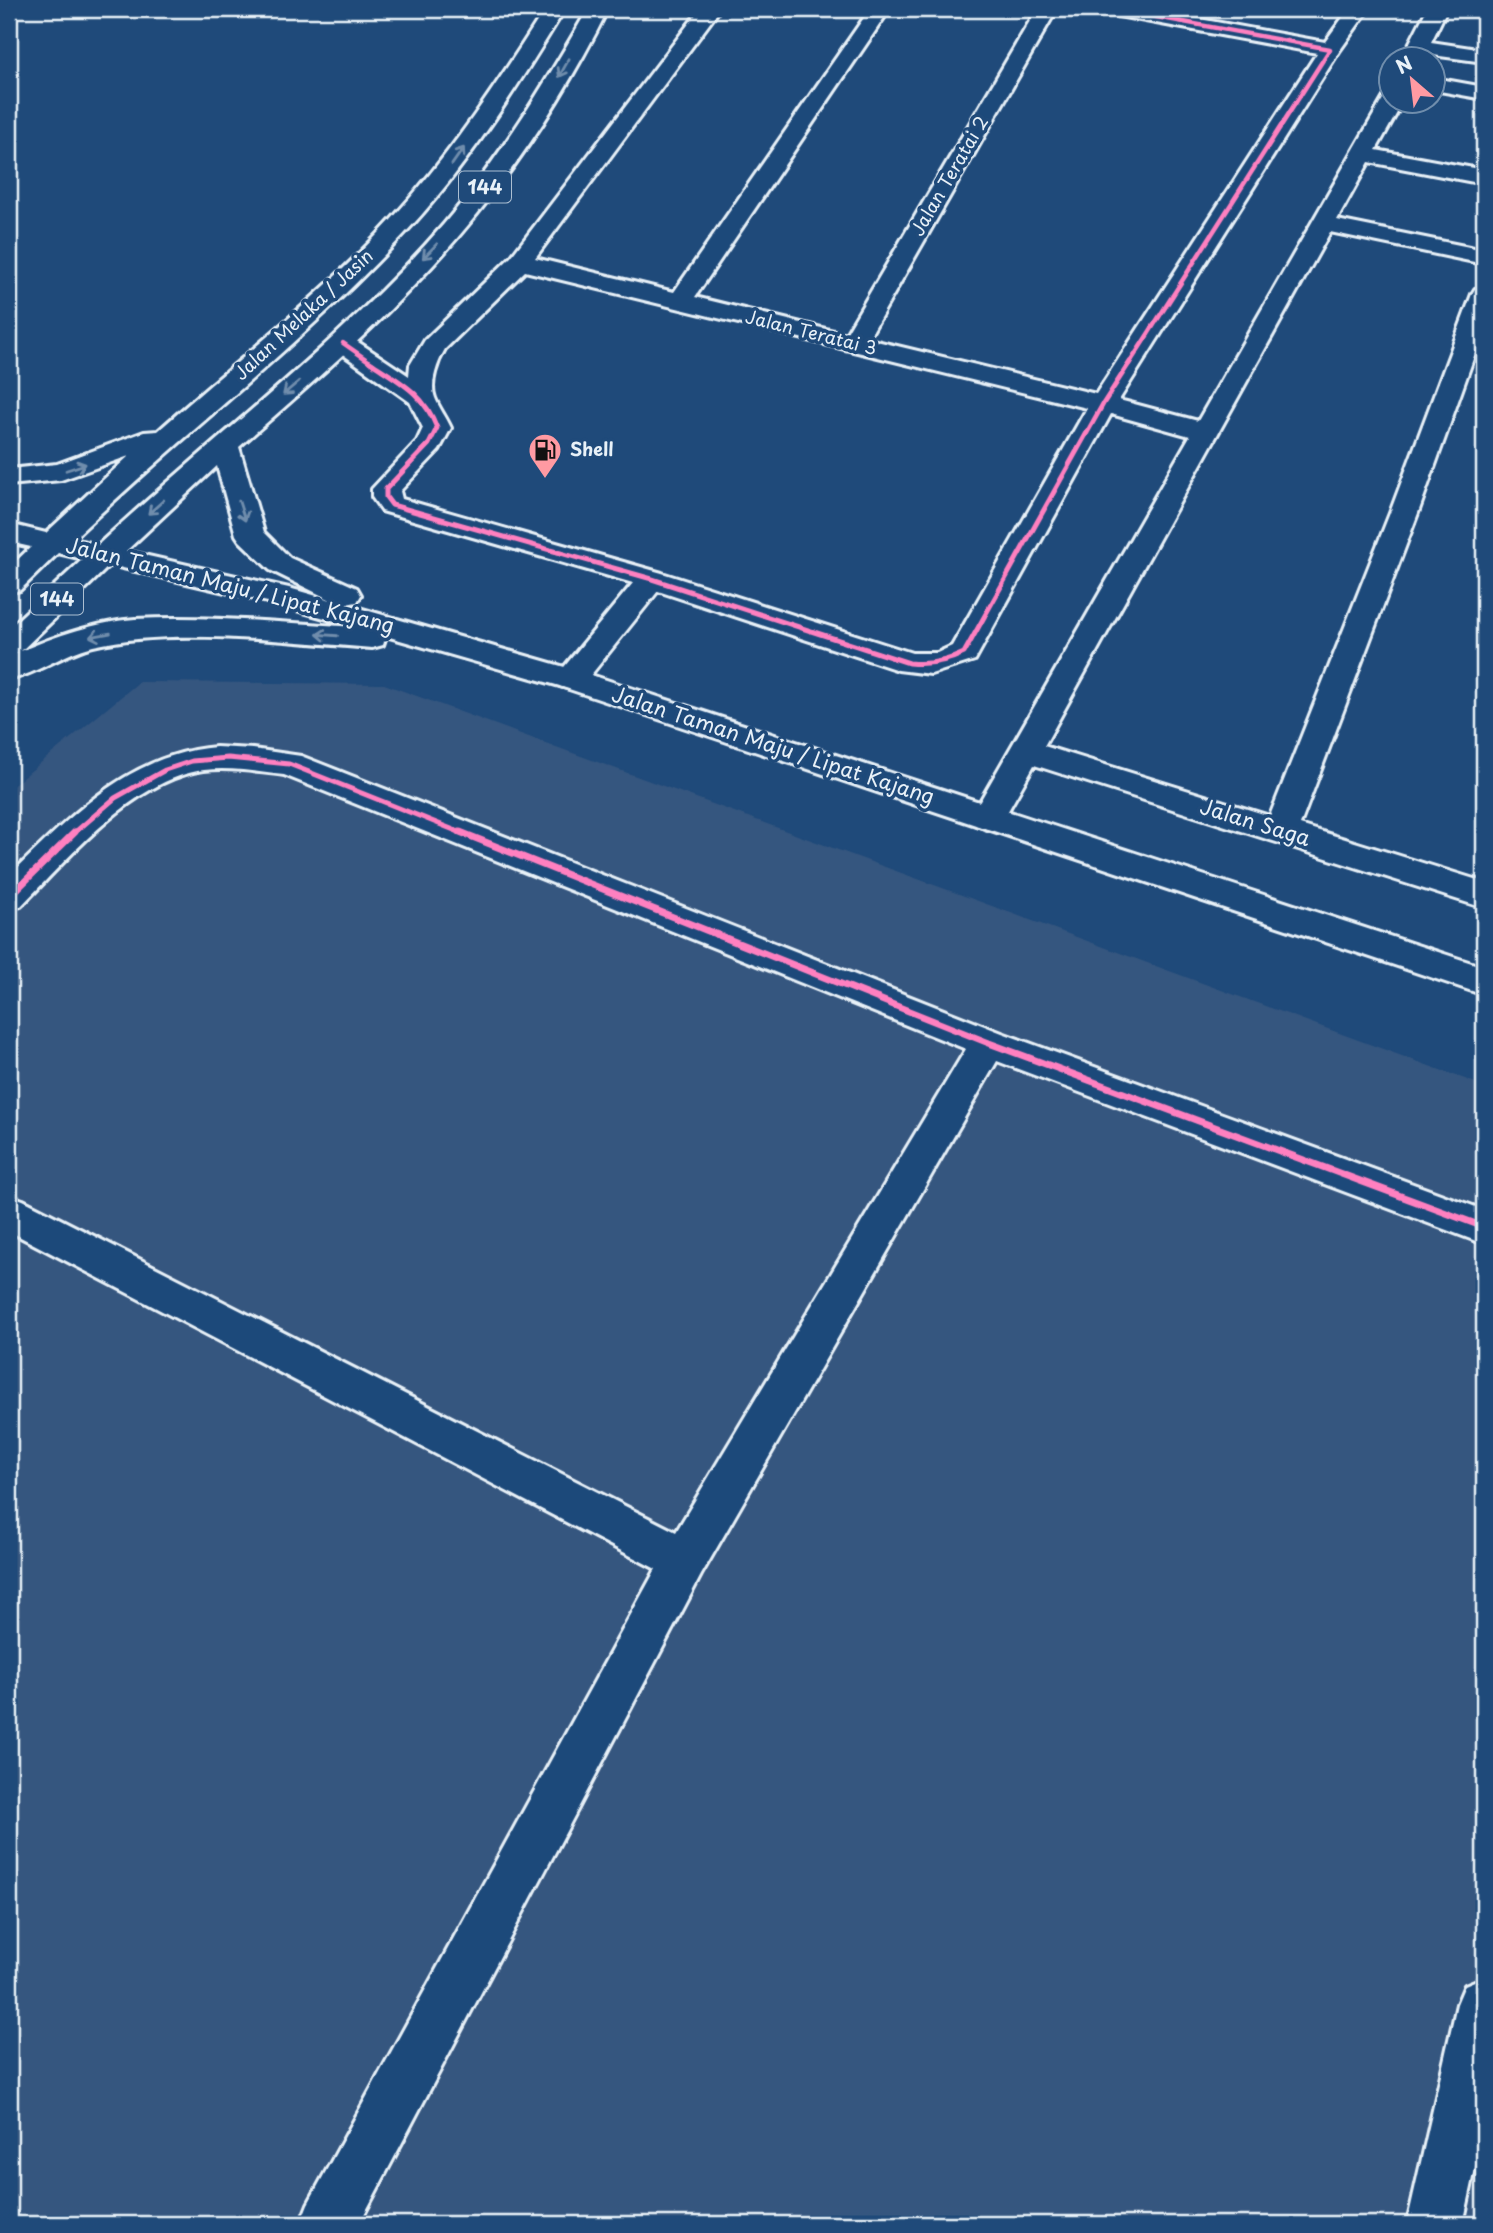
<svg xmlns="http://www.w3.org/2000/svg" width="1493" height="2233" font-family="'Playpen Sans',sans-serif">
<rect width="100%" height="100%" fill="#1f4a7a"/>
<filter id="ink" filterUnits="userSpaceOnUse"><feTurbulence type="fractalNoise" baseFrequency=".0143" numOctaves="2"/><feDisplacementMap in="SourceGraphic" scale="14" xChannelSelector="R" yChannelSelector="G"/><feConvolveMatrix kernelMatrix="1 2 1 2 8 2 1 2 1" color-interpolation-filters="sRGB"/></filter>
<g filter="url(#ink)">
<polygon fill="#36567f" points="139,682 384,684 1484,1086 1484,2224 9,2224 9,789"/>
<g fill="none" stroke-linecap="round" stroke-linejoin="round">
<defs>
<g id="minor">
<path d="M700,9h20l-185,249 139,34 196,-283h20l-195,288 151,37 191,-325h20l-189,330 228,55 221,-341 -204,-38 -7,-2 -3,-4h42l180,33 24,-33h20l-29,41 -221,350 79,21 186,-324 8,-1v6h11l-27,48 108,20v14l-115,-22 -32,58 147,30v14l-154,-32 -286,514 226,70 120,-303 82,-219 3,-5 9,-2v41l-66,185 -118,312 184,57v26l-450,-143 -34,60 -12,4 -12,-4 -5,-8 219,-381 -79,-22 -136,246 -44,14 -33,-4 -240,-79 -76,95 -11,3 -11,-3 -5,-7 5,-7 73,-89 -251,-72 -10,-14v-8l45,-48 6,-13 -13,-26 -76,-54 -4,-5 4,-5 9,-3 9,3 57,38 1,-11 15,-25 86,-83zM525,271l562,137 -135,238 -15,7h-25l-250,-80 -260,-74 -2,-8 39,-41 12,-22c-5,-11 -12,-20 -16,-30 -6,-15 3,-37 10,-49z"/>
<polygon points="1427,9 1447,9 1431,42 1484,50 1484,62 1425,54 1422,60 1401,60"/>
<polygon points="1434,78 1484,87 1484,99 1434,90"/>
<path d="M216,747l37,2 48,7 701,277 482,177v34l-487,-183 -296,514 -342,649h-59l8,-20 348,-635 -647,-338v-36l14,5 653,332 290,-483 -682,-274c-26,-3 -53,-8 -80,-5 -70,9 -136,89 -183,136l-12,4v-34c59,-57 119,-122 207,-129z"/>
<polygon points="1484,1977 1484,2127 1463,2224 1407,2224 1457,2004 1465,1985"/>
</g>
<path id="major" d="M545,9h20c-48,78 -97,157 -160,224 -102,110 -223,202 -332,306l25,6c115,-107 243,-202 346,-321 56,-66 101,-140 144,-215h20c-45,91 -105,180 -174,255 -60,66 -128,124 -195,183l25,85 26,26 67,30 4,7 -4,7 -11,2 -11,-2 -65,-32 -30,-29 -4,-6 -19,-69 -91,85 163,37 293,84 902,295v28l-924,-309 -174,-50 -3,9 -11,3c-85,-6 -197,-21 -279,-2 -29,7 -55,27 -84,34v-23l10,-5 -10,3v-27l74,-69 -25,-6 -38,37 -11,3v-25l22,-21 -22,-5v-18l37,9 83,-77 -68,24 -52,5v-16l48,-5 87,-32 14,-1c78,-70 163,-134 233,-211 59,-65 107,-137 154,-211zM110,565l162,38 84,24c-73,-4 -148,-12 -221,-8 -39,3 -79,17 -114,32z"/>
</defs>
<use href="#minor" stroke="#e8f1f8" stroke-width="6"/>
<use href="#major" stroke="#e8f1f8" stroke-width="6"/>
<use href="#minor" fill="#1f4a7a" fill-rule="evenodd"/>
<use href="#major" fill="#1f4a7a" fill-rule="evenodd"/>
<defs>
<g id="cycleway-far2">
<polyline points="1113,9 1330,49 1129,364"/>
<polyline points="343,343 373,364"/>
</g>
<g id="cycleway-far1">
<path d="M370,362c30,20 54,31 67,66l-8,16 -43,45v8l6,8 260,74 257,84c20,2 37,-1 55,-10l139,-249 27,-42"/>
<polyline points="73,834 115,798 165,770 192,761 228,758 289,764 464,834"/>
</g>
<g id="cycleway">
<polyline points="460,832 989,1043 1484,1227"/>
<polyline points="9,897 75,832"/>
</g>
</defs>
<use href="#cycleway-far2" stroke="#1f4a7a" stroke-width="7"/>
<use href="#cycleway-far1" stroke="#1f4a7a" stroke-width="9"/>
<use href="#cycleway" stroke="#1f4a7a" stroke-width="11"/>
<use href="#cycleway-far2" stroke="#ff80c0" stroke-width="4.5"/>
<use href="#cycleway-far1" stroke="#ff80c0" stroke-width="5"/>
<use href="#cycleway" stroke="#ff80c0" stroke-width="7"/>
</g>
<defs><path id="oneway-shaft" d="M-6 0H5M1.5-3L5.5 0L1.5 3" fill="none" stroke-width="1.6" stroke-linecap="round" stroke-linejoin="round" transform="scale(1.75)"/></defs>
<g stroke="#6f8dac">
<use href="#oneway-shaft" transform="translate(564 68) rotate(119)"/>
<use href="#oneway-shaft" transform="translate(458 156) rotate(-55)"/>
<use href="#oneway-shaft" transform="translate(430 251) rotate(134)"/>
<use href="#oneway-shaft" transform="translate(291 388) rotate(139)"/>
<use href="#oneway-shaft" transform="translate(76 467) rotate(-18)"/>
<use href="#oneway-shaft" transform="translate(156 507) rotate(138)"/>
<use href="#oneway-shaft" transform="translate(242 511) rotate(72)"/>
<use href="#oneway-shaft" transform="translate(100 635) rotate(170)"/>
<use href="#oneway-shaft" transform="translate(327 635) rotate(-176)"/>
</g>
</g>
<defs>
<symbol id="fuel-pin" viewBox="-11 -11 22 30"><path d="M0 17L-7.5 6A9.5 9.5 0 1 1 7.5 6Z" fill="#ff9aa2" stroke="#1f4a7a"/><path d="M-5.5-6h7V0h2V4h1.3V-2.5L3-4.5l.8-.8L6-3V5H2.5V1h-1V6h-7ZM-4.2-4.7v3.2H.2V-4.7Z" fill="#111"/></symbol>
</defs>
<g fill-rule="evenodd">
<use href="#fuel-pin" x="526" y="431" width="38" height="52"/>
</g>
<g text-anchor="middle" stroke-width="7" stroke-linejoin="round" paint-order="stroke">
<g font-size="18" fill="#e8f1f8" stroke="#1f4a7a">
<text transform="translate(950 176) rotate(-60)" y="6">Jalan Teratai 2</text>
<text transform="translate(304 315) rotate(-43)" y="6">Jalan Melaka / Jasin</text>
<text transform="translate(811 333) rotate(14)" y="6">Jalan Teratai 3</text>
</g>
<g font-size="18" font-weight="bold" fill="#e8f1f8" stroke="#1f4a7a" text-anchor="start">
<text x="570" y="456">Shell</text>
</g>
<g fill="#1f4a7a" stroke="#acbfd2" stroke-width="2">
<rect x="459" y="171.5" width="52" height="31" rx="5"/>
<rect x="31" y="583.5" width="52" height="31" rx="5"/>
</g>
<g font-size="19" font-weight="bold" fill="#e8f1f8">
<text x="485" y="194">144</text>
<text x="57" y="606">144</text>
</g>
<g font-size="21" fill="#e8f1f8" stroke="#1f4a7a">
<text transform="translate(230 586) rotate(14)" y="7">Jalan Taman Maju / Lipat Kajang</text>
<text transform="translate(773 746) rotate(18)" y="7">Jalan Taman Maju / Lipat Kajang</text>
<text transform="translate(1255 823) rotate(17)" y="7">Jalan Saga</text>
</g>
</g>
<rect width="1493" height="2233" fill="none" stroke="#1f4a7a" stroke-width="35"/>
<rect x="18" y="18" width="1458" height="2198" fill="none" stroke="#e8f1f8" stroke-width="2.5" filter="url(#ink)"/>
<g transform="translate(1412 80) rotate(332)"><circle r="33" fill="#1f4a7a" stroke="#6f8dac" stroke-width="2"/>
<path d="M0-5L12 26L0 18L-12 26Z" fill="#ff9aa2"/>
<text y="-10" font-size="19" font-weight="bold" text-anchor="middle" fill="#e8f1f8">N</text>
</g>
</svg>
